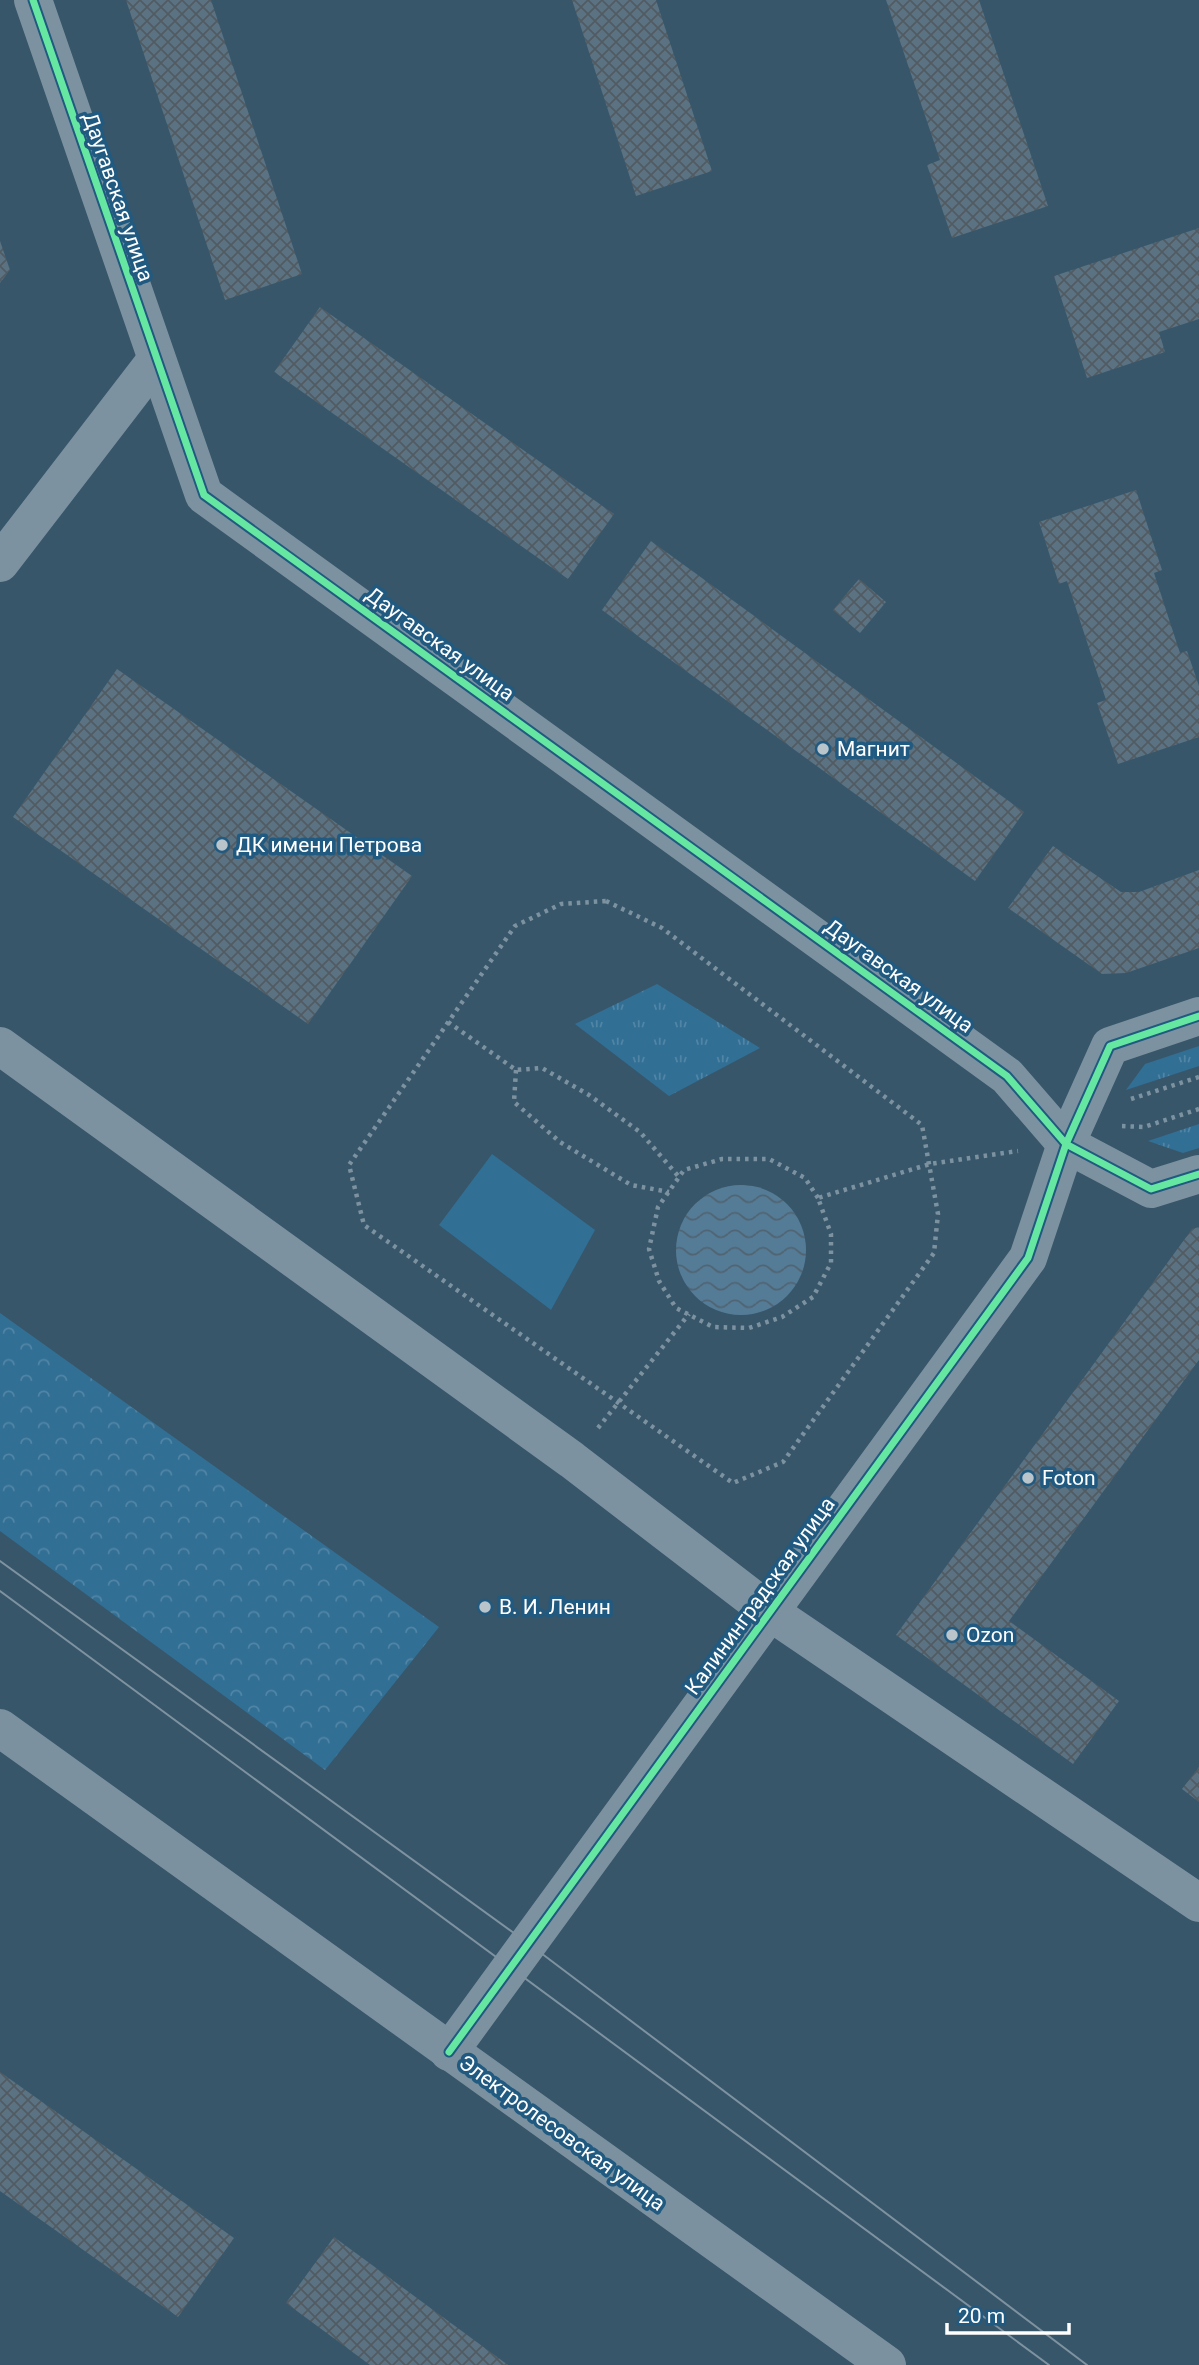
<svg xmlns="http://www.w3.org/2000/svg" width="1199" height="2365" font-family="Roboto,sans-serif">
<defs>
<pattern id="grass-tufts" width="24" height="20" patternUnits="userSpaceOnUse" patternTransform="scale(1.75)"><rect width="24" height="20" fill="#326f95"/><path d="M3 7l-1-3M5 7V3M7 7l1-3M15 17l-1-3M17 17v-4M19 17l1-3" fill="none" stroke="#5185a5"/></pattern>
<pattern id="forest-crowns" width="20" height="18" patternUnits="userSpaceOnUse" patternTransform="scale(1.75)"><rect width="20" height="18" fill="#326f95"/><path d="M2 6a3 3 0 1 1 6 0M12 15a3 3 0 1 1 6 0" fill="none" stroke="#5185a5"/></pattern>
<pattern id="water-waves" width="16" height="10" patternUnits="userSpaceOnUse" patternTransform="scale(1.75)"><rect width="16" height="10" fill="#557c97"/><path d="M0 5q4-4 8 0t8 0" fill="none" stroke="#506472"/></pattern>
<pattern id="building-cross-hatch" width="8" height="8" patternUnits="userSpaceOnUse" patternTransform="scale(1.75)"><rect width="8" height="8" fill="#5a7282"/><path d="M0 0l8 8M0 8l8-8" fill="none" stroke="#525b62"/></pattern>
</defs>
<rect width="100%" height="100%" fill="#37566a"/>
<g fill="url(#grass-tufts)">
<polygon points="657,984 760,1048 669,1096 575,1024"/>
<polygon points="1199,1046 1199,1066 1126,1090 1145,1064"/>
<polygon points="1199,1124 1199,1148 1183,1153 1148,1141"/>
</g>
<polygon fill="url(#forest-crowns)" points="0,1313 439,1627 325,1770 0,1531"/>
<polygon fill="#326f95" points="492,1154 595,1230 551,1310 439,1225"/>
<circle fill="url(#water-waves)" cx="741" cy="1250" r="65"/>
<g fill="url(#building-cross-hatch)">
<polygon points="126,0 211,0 302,274 225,300"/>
<polygon points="572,0 656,0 712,171 636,196"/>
<polygon points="886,0 979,0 1048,206 952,238 927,165 940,160"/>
<polygon points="1199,228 1199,319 1159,332 1165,352 1087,378 1054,276"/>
<polygon points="0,241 10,270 0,283"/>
<polygon points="320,307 614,514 568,579 274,372"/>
<polygon points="1136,490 1162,570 1154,573 1180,653 1187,651 1199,686 1199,737 1118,764 1097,703 1106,700 1067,581 1059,584 1039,522"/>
<polygon points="651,541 1024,812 975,881 602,610"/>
<polygon points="859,579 886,602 860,633 833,610"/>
<polygon points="117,669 412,876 308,1024 13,817"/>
<polygon points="1053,846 1121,892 1139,892 1199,870 1199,948 1126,973 1102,974 1008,908"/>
<polygon points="1199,1227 1199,1360 1009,1621 1119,1701 1073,1764 896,1635 1192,1229"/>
<polygon points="1199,1767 1199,1802 1182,1789"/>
<polygon points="0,2072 234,2238 178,2317 0,2191"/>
<polygon points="334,2237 508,2365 370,2365 286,2303"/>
</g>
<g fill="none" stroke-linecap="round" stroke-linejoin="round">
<g stroke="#7d92a0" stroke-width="4.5" stroke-dasharray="3.5 5" stroke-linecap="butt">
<polygon points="606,901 662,928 922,1125 938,1214 934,1253 783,1462 733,1483 364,1225 349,1165 515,926 561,904"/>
<polyline points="448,1022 516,1070 542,1068 589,1095 640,1132 679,1177"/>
<polyline points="516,1070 514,1102 560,1142 631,1185 669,1192"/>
<polyline points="1131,1099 1199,1077"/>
<polyline points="1122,1126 1144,1127 1199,1109"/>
<polyline points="818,1198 805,1178 769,1159 722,1159 684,1170 658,1207 649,1249 659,1281 676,1308 713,1327 749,1328 782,1317 813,1297 831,1263 831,1234 818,1198 930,1164 1018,1151"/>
<polyline points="598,1428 689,1314"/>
</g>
<g stroke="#7d92a0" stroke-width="38">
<polyline points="33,0 204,495 1007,1076 1066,1144 1151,1189 1199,1174"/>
<polyline points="0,563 156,360"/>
<polyline points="0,1046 572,1460 770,1612 1199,1903"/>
<polyline points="449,2052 1028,1258 1066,1144 1110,1046 1199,1016"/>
</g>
<polyline stroke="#7b919f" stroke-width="38" points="0,1728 887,2365"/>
<g stroke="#7e92a0" stroke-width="2">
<polyline points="0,1561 529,1944 1087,2365"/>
<polyline points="0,1591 1049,2365"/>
</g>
<defs>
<g id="cycleway">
<polyline points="33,0 204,495 1007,1076 1066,1144 1151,1189 1199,1174"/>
<polyline points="449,2052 1028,1258 1066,1144 1110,1046 1199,1016"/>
</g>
</defs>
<use href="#cycleway" stroke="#215a80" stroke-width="11"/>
<use href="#cycleway" stroke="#66e7a1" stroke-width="7"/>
</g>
<g fill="#b9c4cb" stroke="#215a80" stroke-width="2.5">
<circle cx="823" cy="749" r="7"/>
<circle cx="222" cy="845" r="7"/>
<circle cx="1028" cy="1478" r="7"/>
<circle cx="485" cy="1607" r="7"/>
<circle cx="952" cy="1635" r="7"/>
</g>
<g text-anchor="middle" stroke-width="7" stroke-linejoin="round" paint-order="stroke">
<g font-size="21" fill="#fff" stroke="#215a80">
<text transform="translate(118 197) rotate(71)" y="7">Даугавская улица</text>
<text transform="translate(440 644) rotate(36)" y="7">Даугавская улица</text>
<text transform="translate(899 976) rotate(36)" y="7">Даугавская улица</text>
<text transform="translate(760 1596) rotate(-54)" y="7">Калининградская улица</text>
<text transform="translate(562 2133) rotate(36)" y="7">Электролесовская улица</text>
</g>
<g font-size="21" fill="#fff" stroke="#215a80" text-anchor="start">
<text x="837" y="756">Магнит</text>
<text x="236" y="852">ДК имени Петрова</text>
<text x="1042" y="1485">Foton</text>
<text x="499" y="1614">В. И. Ленин</text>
<text x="966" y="1642">Ozon</text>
</g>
</g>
<path d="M947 2323v10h122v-10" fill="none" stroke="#ffffff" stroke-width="3.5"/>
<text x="958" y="2323" font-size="21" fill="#ffffff" stroke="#215a80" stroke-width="5" paint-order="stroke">20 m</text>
</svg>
